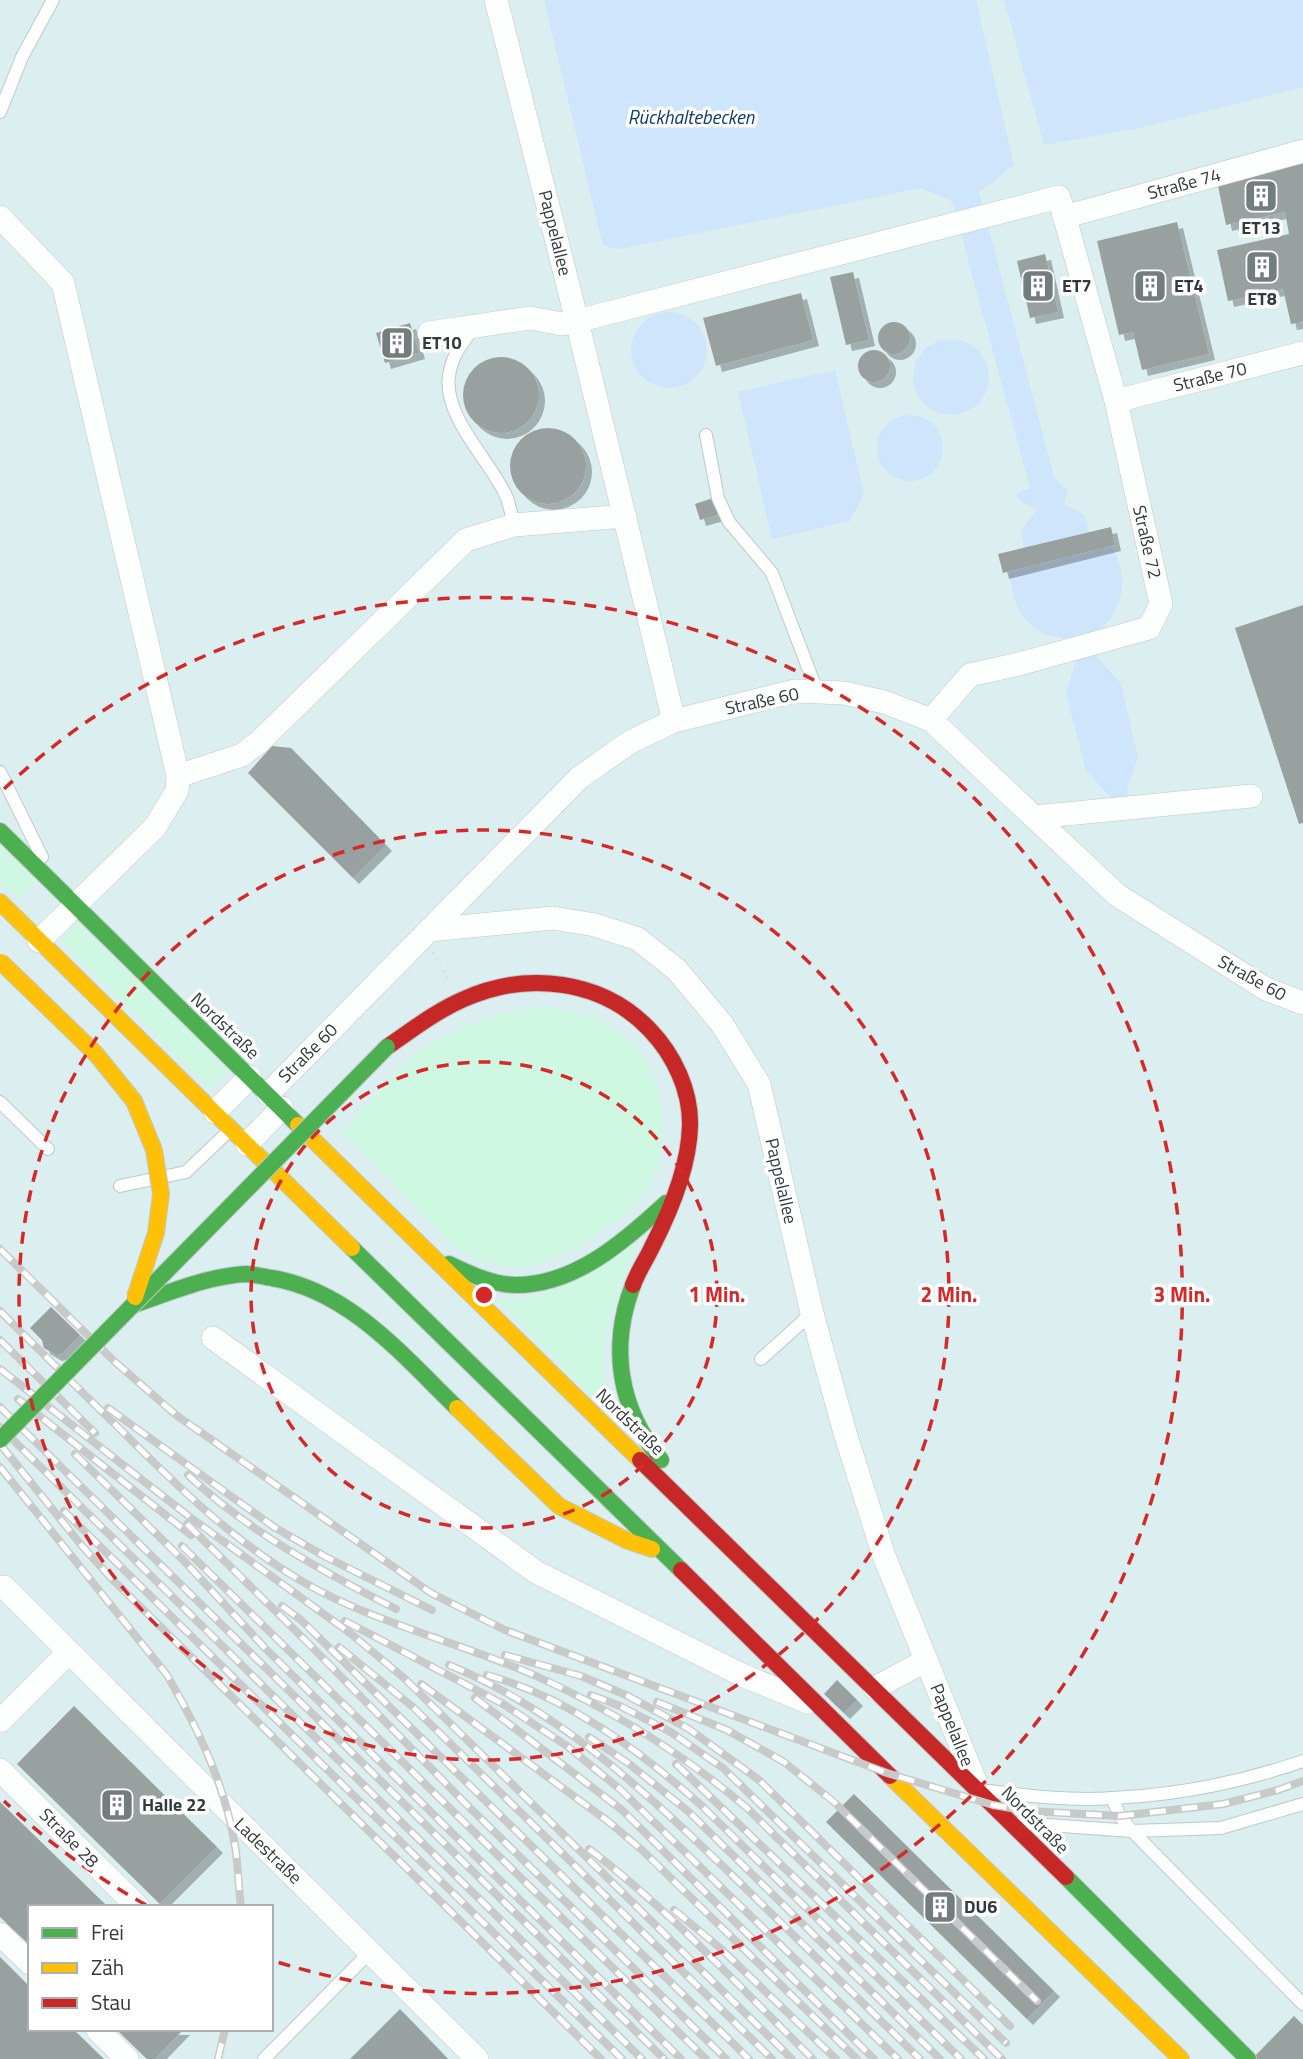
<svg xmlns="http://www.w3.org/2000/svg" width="1303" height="2059" font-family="'Titillium Web',sans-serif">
<defs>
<filter id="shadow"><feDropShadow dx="6" dy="6" stdDeviation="0" flood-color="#0004"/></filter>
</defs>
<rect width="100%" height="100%" fill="#eff9fa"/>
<path fill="#dbeef0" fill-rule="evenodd" d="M0,0h1303v2059h-1303zM30,1907h241v122h-241z"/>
<g fill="#cff8e3">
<polygon points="0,846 35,880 18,898 0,881"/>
<polygon points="78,924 228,1070 210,1089 60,940"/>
<path d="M531,1007c26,2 54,4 77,19 9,5 21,15 29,23 29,34 35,103 10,140 -20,31 -87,74 -124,78 -18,1 -41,-4 -56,-13 -20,-11 -35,-30 -51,-46 -25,-26 -50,-51 -74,-77 21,-22 41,-46 63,-67 34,-32 81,-47 126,-57z"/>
<path d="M637,1242c-25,65 -46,104 -26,175l-115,-118 27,1 19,-5z"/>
</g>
<g fill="#cfe5fb">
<polygon points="544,0 976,0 1014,165 979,192 1054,477 1068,491 1064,504 1084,515 1089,532 1025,548 1021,531 1036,510 1018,499 1017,493 1030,488 952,201 921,188 620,249 603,246"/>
<polygon points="1004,0 1303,0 1303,87 1139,128 1044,145"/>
<circle cx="669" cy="350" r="38"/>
<circle cx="951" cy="377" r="38"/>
<polygon points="835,370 864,494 850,521 772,539 738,392"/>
<circle cx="910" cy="448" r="33"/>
<path d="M1111,546c18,27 15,67 -15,85 -6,4 -14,5 -21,6 -42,7 -65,-28 -65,-66z"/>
<polygon points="1094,654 1121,684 1138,757 1127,790 1130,802 1112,805 1111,798 1086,770 1066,694 1076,659"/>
</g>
<g fill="#99a0a0" filter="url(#shadow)">
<polygon points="1303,162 1303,322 1291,324 1283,289 1228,301 1217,250 1289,234 1285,212 1226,225 1217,181"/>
<polygon points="1177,222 1209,354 1142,370 1133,332 1119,335 1097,241"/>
<polygon points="1045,254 1058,312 1030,318 1017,261"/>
<polygon points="853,272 869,340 846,345 830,277"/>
<polygon points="801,293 813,340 716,366 703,318"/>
<circle cx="894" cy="338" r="16"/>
<polygon points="410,323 419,353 385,363 376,333"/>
<circle cx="874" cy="366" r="16"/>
<circle cx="501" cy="395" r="38"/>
<circle cx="548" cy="466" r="38"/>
<polygon points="713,498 718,515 700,520 695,504"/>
<polygon points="1111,527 1115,545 1003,573 998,554"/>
<polygon points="1303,605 1303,823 1299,824 1235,628"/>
<polygon points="272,746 291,748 386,845 353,878 248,773"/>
<polygon points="51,1307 80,1335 62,1354 56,1355 44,1348 42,1340 30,1328"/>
<polygon points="837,1680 857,1700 844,1713 824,1694"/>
<polygon points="74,1706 217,1847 160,1904 17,1764"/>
<polygon points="854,1794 1054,1991 1027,2019 826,1822"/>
<polygon points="0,1802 108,1907 30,1907 30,1945 0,1917"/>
<polygon points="0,1957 30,1987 30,2029 73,2029 104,2059 0,2059"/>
<polygon points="400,2009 448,2059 350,2059"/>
<polygon points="1294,2016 1303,2025 1303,2059 1252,2059"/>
<polygon points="116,2029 184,2029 155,2059 147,2059"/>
</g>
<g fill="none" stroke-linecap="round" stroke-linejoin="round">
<defs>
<g id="lane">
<polyline points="0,112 22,57 53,0"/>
<path d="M474,328c-12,15 -23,29 -25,48 -6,42 43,86 58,122 3,9 5,18 7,27"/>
<polyline points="706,435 718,498 729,522 772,573 817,691"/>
<polyline points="0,772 42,857"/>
<polyline points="0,1102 48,1149"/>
<polyline points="120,1186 186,1172 231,1129"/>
<polyline points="761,1359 812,1313"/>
<path d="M989,1791c40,5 83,10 124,7 64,-3 129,-16 190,-37"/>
<polyline points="1112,1798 1120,1816 1132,1831 1303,2004"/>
<polyline points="1020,1823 1132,1831 1221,1828 1303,1804"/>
<polyline points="264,2059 370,1952"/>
</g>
<g id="street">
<polyline points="0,217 63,283 178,776 177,791 155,827 39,941"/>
<polyline points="1064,217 1303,151"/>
<polyline points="429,333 530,318 562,324 577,321 496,0"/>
<polyline points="1116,401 1303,353"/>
<polyline points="674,721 577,321 1059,197 1116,401 1161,604 1149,628 1019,664 970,675 931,720"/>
<polyline points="178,776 242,755 259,742 466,540 514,525 625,516"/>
<polyline points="1035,817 1251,796"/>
<polyline points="429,930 553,918 595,925 638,939 677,970 722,1024 759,1084 812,1313 845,1433 884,1556 975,1781"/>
<polyline points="268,1094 579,778 630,742 674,721 795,691 844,693 884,702 931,720 1117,895 1266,989 1303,1003"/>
<polyline points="215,1112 250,1077"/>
<polyline points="247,1144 282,1108"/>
<polyline points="213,1338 536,1572 744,1676 808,1702"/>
<polyline points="4,1587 477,2059"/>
<polyline points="875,1688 925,1661"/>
<polyline points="0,1721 69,1652"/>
<polyline points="0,1770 138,1907"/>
<polyline points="0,1934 30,1963"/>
<polyline points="97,2029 127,2059"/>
</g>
<g id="fast">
<polyline points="0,831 298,1125"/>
<polyline points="352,1248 681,1570"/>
<path d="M449,1264c21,10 44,21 67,21 59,0 109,-44 150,-82"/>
<path d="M633,1285c-24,62 -14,124 28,175"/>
<path d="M133,1305c36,-12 74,-29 113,-31 8,0 18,3 26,4 78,13 131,78 185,130"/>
<polyline points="1066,1877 1248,2059"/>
</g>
<g id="slow">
<polyline points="0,902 352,1248"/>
<polyline points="298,1125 640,1460"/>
<polyline points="457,1408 559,1506 628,1541 652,1549"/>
<polyline points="890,1776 1181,2059"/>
</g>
<g id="jam">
<path d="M387,1047c25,-17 49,-36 77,-48 62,-28 138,-20 186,31 24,25 41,61 40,96 -1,41 -19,84 -38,121 -6,13 -14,24 -19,38"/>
<polyline points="640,1460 1066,1877"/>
<polyline points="681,1570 890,1776"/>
</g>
</defs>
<use href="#lane" stroke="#c0c8c9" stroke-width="14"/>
<use href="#street" stroke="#c0c8c9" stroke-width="24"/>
<use href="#fast" stroke="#c0c8c9" stroke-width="18"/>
<use href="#slow" stroke="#c0c8c9" stroke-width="18"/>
<use href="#jam" stroke="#c0c8c9" stroke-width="18"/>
<polyline stroke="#dce0e0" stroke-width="3.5" stroke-dasharray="2 5" stroke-linecap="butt" points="433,952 448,980"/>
<use href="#lane" stroke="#fdfefe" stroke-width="12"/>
<use href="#street" stroke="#fdfefe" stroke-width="23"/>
<use href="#fast" stroke="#4caf50" stroke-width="16"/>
<use href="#slow" stroke="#ffc107" stroke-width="16"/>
<use href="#jam" stroke="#c62828" stroke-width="16"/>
<defs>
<g id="rail">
<polyline points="0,1249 114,1361 176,1415 431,1593 505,1630 887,1773 993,1805 1028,1811 1120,1816 1223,1804 1278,1790 1303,1781"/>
<path d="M0,1311c41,41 83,82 124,122 57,57 117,115 188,154 74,40 158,58 235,94 71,33 140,76 200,127l255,251"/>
<polyline points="0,1340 95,1433"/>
<polyline points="0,1369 191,1518 350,1633 404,1678 792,2059"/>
<polyline points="18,1399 191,1535"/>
<polyline points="0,1407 664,2059"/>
<polyline points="108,1408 274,1527 326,1557 432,1610"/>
<polyline points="0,1427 642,2059"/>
<polyline points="0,1444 82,1546 113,1580 601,2059"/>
<polyline points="75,1454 184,1561 266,1649 681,2059"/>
<path d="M0,1467l167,208c32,55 60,114 69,177 2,18 3,37 5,55"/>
<path d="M188,1475c61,57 134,96 208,134"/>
<polyline points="64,1511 622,2059"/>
<polyline points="187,1524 310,1645 467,1805 726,2059"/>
<polyline points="182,1546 706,2059"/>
<polyline points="282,1606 301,1620 749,2059"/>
<polyline points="345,1621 503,1704 567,1746 621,1790 898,2059"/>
<polyline points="339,1647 413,1707 772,2059"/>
<polyline points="505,1655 581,1676 628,1696 689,1729 759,1780 1010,2026"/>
<path d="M449,1665c110,45 199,129 284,211 63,61 125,122 187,183"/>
<path d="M487,1675c82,23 152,75 215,131l259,253"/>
<polyline points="421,1684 609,1822 643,1851 857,2059"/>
<polyline points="591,1695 620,1706 669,1731 723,1768 1006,2043"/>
<polyline points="475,1698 622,1810 874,2059"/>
<polyline points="657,1702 727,1730 784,1762 834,1802 1037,2001"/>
<polyline points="589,1737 628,1763 689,1812 940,2059"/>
<polyline points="676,1764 984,2059"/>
<path d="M589,1849c81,61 151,139 224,210"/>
<polyline points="674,1910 719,1947 836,2059"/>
<polyline points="218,2059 225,2029"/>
</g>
</defs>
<use href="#rail" stroke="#c8caca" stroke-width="8"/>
<use href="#rail" stroke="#fff" stroke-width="5" stroke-dasharray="16" stroke-linecap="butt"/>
<defs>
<polyline id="fast-bridge" points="0,1440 387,1047"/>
<polyline id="slow-bridge" points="1,962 96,1054 134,1101 154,1150 161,1194 156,1233 135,1297"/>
</defs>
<use href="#fast-bridge" stroke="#c0c8c9" stroke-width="18" stroke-linecap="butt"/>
<use href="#slow-bridge" stroke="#c0c8c9" stroke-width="18" stroke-linecap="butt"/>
<use href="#fast-bridge" stroke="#4caf50" stroke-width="16"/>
<use href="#slow-bridge" stroke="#ffc107" stroke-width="16"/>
</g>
<g fill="none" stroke="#d62828" stroke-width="3.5" stroke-dasharray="12 9">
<circle cx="484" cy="1295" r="233"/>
<circle cx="484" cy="1295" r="465"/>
<path d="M146 1905A698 698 0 0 1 4 1801M4 789A698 698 0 1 1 274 1961"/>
</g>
<defs>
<symbol id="building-square" viewBox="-11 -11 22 22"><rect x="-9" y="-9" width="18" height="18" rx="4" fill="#747d7d" stroke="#fff"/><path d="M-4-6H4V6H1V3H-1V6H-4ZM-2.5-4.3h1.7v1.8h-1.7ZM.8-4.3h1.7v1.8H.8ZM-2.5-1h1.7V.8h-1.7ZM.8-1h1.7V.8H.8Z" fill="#fff"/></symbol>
</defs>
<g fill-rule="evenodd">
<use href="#building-square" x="1242" y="177" width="38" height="38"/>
<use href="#building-square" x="1243" y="248" width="38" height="38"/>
<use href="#building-square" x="1019" y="267" width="38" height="38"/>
<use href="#building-square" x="1131" y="267" width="38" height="38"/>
<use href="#building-square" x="378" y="324" width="38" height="38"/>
<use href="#building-square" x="98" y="1786" width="38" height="38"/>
<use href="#building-square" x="921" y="1888" width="38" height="38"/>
</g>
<g text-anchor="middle" stroke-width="7" stroke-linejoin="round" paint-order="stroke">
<g font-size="18" fill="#323a3a" stroke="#fff">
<text transform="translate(1184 184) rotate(-15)" y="6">Straße 74</text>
<text transform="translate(555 233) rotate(76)" y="6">Pappelallee</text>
<text transform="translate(1210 377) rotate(-14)" y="6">Straße 70</text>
<text transform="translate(1147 542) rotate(77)" y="6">Straße 72</text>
<text transform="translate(762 701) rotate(-12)" y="6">Straße 60</text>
<text transform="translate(1252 978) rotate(29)" y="6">Straße 60</text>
<text transform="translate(225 1026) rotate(44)" y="6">Nordstraße</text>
<text transform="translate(308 1053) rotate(-45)" y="6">Straße 60</text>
<text transform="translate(781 1181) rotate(77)" y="6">Pappelallee</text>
<text transform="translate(630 1422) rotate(44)" y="6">Nordstraße</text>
<text transform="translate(952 1725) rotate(68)" y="6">Pappelallee</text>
<text transform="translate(1035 1820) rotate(45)" y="6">Nordstraße</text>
<text transform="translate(69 1838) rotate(45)" y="6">Straße 28</text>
<text transform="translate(268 1851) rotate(44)" y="6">Ladestraße</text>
</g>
<g font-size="18" font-weight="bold" fill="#323a3a" stroke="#fff" text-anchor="start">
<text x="1261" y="234" text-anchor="middle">ET13</text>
<text x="1062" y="292">ET7</text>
<text x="1174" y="292">ET4</text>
<text x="1262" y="305" text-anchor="middle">ET8</text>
<text x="422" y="349">ET10</text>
<text x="142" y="1811">Halle 22</text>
<text x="964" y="1913">DU6</text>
</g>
<g font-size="19" font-style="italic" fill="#0b3b68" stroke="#fff">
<text x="691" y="124">Rückhaltebecken</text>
</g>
</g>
<circle cx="484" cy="1295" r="10" fill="#d62828" stroke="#fff" stroke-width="3.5"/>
<g font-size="21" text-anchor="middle" font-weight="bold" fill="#d62828" stroke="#fff" stroke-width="7" stroke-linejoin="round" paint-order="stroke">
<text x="717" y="1302">1 Min.</text>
<text x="949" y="1302">2 Min.</text>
<text x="1182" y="1302">3 Min.</text>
</g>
<rect x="28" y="1905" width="245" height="126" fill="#ffffff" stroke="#adb0b0" stroke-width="2"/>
<rect x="42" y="1928" width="35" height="10" fill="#4caf50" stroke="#adb0b0" stroke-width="2"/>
<text x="91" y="1940" font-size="21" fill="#323a3a">Frei</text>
<rect x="42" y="1963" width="35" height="10" fill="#ffc107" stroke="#adb0b0" stroke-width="2"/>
<text x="91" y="1975" font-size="21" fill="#323a3a">Zäh</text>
<rect x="42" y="1998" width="35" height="10" fill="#c62828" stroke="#adb0b0" stroke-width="2"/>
<text x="91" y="2010" font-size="21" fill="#323a3a">Stau</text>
</svg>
